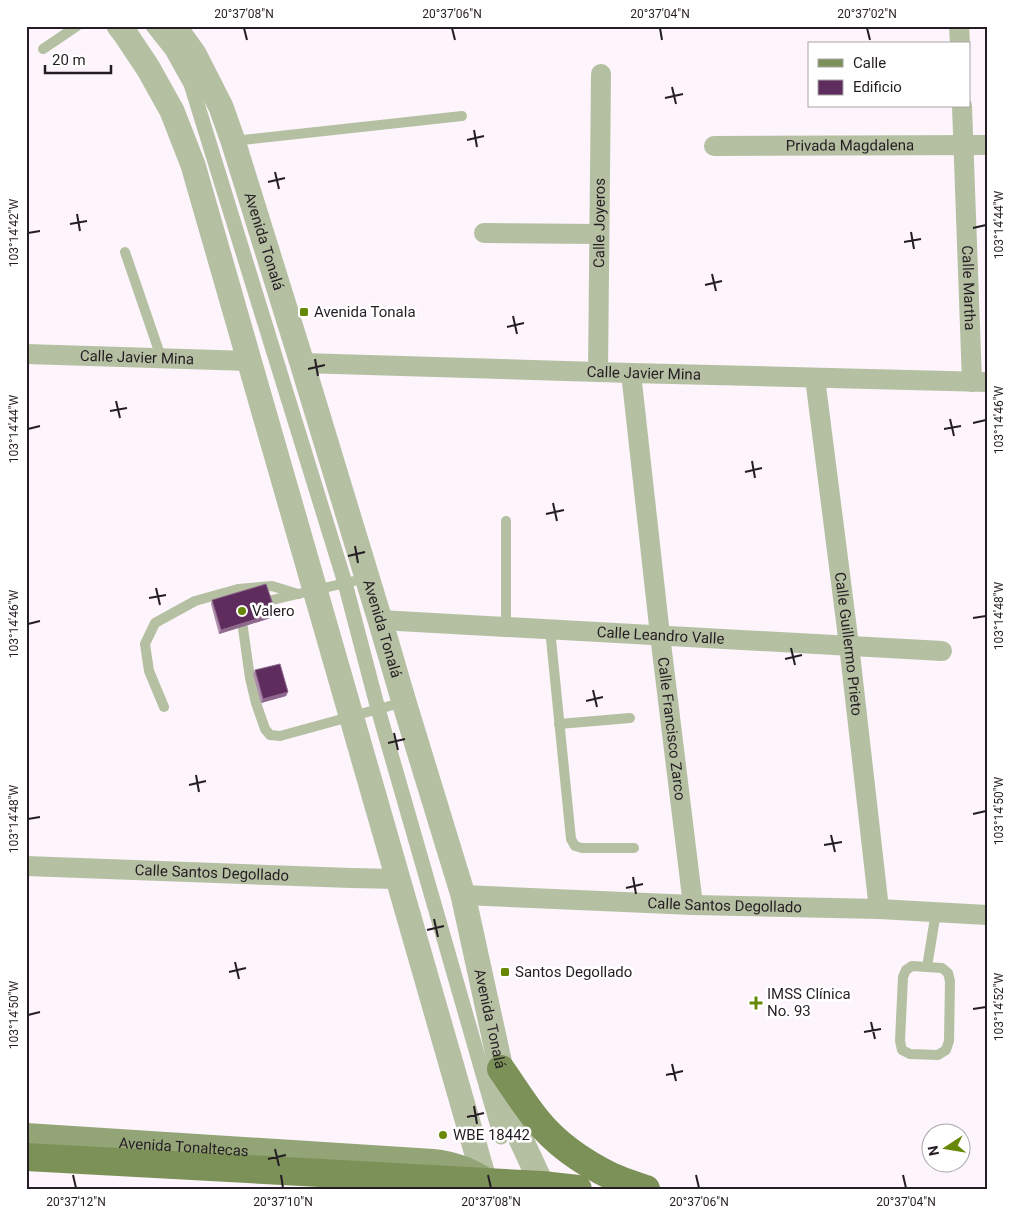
<svg xmlns="http://www.w3.org/2000/svg" width="1013" height="1215" font-family="Roboto,sans-serif">
<rect width="100%" height="100%" fill="#fdf4fc"/>
<g fill="none" stroke-linecap="round" stroke-linejoin="round">
<g stroke="#b4c0a1" stroke-width="10">
<polyline points="43,49 77,26"/>
<polyline points="234,141 462,116"/>
<polyline points="125,252 161,357"/>
<polyline points="259,603 367,578"/>
<polyline points="241,614 250,678 256,703 265,729 270,735 280,736 404,702"/>
<polyline points="506,627 506,521"/>
<polyline points="550,629 571,839 575,846 582,848 634,848"/>
<polyline points="164,707 149,671 145,644 155,623 195,601 238,589 272,586 298,594"/>
<polyline points="559,724 630,718"/>
<polygon points="912,966 942,968 948,973 950,981 949,1041 946,1050 938,1055 910,1054 902,1050 900,1041 903,977 906,970"/>
<polyline points="927,967 936,912"/>
</g>
<polyline stroke="#b4c0a1" stroke-width="15" points="153,26 172,50 191,84 345,583 378,709 501,1137"/>
<g stroke="#b4c0a1" stroke-width="20">
<polyline points="959,26 960,44"/>
<path id="s1" d="M962,106l10,276"/>
<path id="s2" d="M714,146l273,-1"/>
<polyline points="484,233 599,234"/>
<path id="s3" d="M26,354l223,7"/>
<path id="s4" d="M302,363l329,10 356,9"/>
<path id="s5" d="M598,372l3,-298"/>
<path id="s6" d="M631,373l29,262 33,270"/>
<path id="s7" d="M815,378l34,267 30,264"/>
<path id="s8" d="M380,620l562,31"/>
<path id="s9" d="M26,866l325,12 47,1"/>
<path id="s10" d="M463,895l230,10 186,4 108,6"/>
</g>
<g stroke="#b4c0a1" stroke-width="25">
<polyline points="119,26 124,32 148,68 172,111 193,165 487,1189"/>
<path id="s11" d="M174,26l20,28 27,53 12,34 69,222 78,257 24,82 59,193 38,174 18,66 25,54"/>
</g>
<path stroke="#93a576" stroke-width="28" id="s12" d="M26,1137l407,26c20,2 36,8 53,19"/>
<g stroke="#7c9157" stroke-width="28">
<path d="M501,1069c12,17 23,35 36,51 20,25 47,43 76,57 11,5 22,8 33,12"/>
<polyline points="26,1157 542,1185 578,1189"/>
</g>
</g>
<g fill="#ae90ac">
<polygon points="212,600 276,613 274,617 219,634 211,604"/>
<polygon points="255,670 286,696 261,703 253,674"/>
</g>
<g fill="#8e698d">
<polygon points="276,613 274,617 219,634 221,630"/>
<polygon points="288,692 286,696 261,703 263,699"/>
</g>
<g fill="#5f2d5d" stroke="#8e698d">
<polygon points="266,584 276,613 221,630 212,600"/>
<polygon points="280,664 288,692 263,699 255,670"/>
</g>
<path fill="none" stroke="#251d24" stroke-width="2" d="M244,28l3,12M452,28l3,12M660,28l2,12M867,28l3,12M672,87l4,17M665,98l18,-4M474,130l3,17M467,140l17,-4M275,172l4,17M268,182l17,-4M77,214l3,17M70,224l17,-3M973,228l13,-3M911,232l3,17M28,233l12,-2M904,242l17,-3M712,274l4,17M705,285l17,-4M513,316l4,18M507,327l17,-4M315,359l3,17M308,369l17,-4M116,401l4,17M110,411l17,-3M950,419l4,17M973,423l13,-3M28,429l12,-3M944,429l17,-3M752,461l3,17M745,472l17,-4M553,503l4,18M546,514l18,-4M355,546l3,17M348,556l17,-4M156,588l4,17M149,598l17,-3M973,618l13,-2M28,624l12,-3M791,648l4,17M785,659l17,-4M593,690l4,17M586,701l17,-4M394,733l4,17M388,743l17,-4M196,775l3,17M189,785l17,-4M973,814l13,-3M28,819l12,-2M831,835l4,17M824,845l18,-3M633,877l3,17M626,888l17,-4M434,919l4,18M427,930l17,-4M235,962l4,17M229,972l17,-4M973,1009l13,-2M28,1015l12,-3M871,1022l4,17M864,1032l17,-3M672,1064l4,17M666,1075l17,-4M474,1106l3,18M467,1117l17,-4M275,1149l4,17M268,1159l18,-4M73,1175l3,13M281,1175l2,13M488,1175l3,13M696,1175l3,13M903,1175l3,13"/>
<g fill="#678806" stroke="#fff" stroke-width="2">
<rect x="299" y="307" width="10" height="10" rx="2.5"/>
<circle cx="242" cy="611" r="5"/>
<rect x="500" y="967" width="10" height="10" rx="2.5"/>
<path d="M753.5 995.5h5v5h5v5h-5v5h-5v-5h-5v-5h5z"/>
<circle cx="443" cy="1135" r="5"/>
</g>
<g text-anchor="middle" stroke-width="5" stroke-linejoin="round" paint-order="stroke">
<g font-size="15" fill="#251d24" stroke="#fff">
<text dy="5" stroke="none"><textPath href="#s2" startOffset="136">Privada Magdalena</textPath></text>
<text dy="5" stroke="none"><textPath href="#s5" startOffset="149">Calle Joyeros</textPath></text>
<text dy="5" stroke="none"><textPath href="#s11" startOffset="235">Avenida Tonalá</textPath></text>
<text dy="5" stroke="none"><textPath href="#s1" startOffset="182">Calle Martha</textPath></text>
<text dy="5" stroke="none"><textPath href="#s3" startOffset="111">Calle Javier Mina</textPath></text>
<text dy="5" stroke="none"><textPath href="#s4" startOffset="342">Calle Javier Mina</textPath></text>
<text dy="5" stroke="none"><textPath href="#s11" startOffset="640">Avenida Tonalá</textPath></text>
<text dy="5" stroke="none"><textPath href="#s8" startOffset="281">Calle Leandro Valle</textPath></text>
<text dy="5" stroke="none"><textPath href="#s7" startOffset="268">Calle Guillermo Prieto</textPath></text>
<text dy="5" stroke="none"><textPath href="#s6" startOffset="358">Calle Francisco Zarco</textPath></text>
<text dy="5" stroke="none"><textPath href="#s9" startOffset="186">Calle Santos Degollado</textPath></text>
<text dy="5" stroke="none"><textPath href="#s10" startOffset="262">Calle Santos Degollado</textPath></text>
<text dy="5" stroke="none"><textPath href="#s11" startOffset="1045">Avenida Tonalá</textPath></text>
<text dy="5" stroke="none"><textPath href="#s12" startOffset="158">Avenida Tonaltecas</textPath></text>
</g>
<g font-size="15" fill="#251d24" stroke="#fff" text-anchor="start">
<text x="314" y="317">Avenida Tonala</text>
<text x="252" y="616">Valero</text>
<text x="515" y="977">Santos Degollado</text>
<text x="767" y="999">IMSS Clínica<tspan x="767" dy="17">No. 93</tspan></text>
<text x="453" y="1140">WBE 18442</text>
</g>
</g>
<rect width="1013" height="1215" fill="none" stroke="#ffffff" stroke-width="55"/>
<rect x="808" y="42" width="162" height="65" fill="#ffffff" stroke="#a8a5a7"/>
<rect x="818" y="59" width="25" height="8" fill="#7c9157" stroke="#a8a5a7"/>
<text x="853" y="68" font-size="15" fill="#251d24">Calle</text>
<rect x="818" y="80" width="25" height="15" fill="#5f2d5d" stroke="#a8a5a7"/>
<text x="853" y="92" font-size="15" fill="#251d24">Edificio</text>
<g transform="translate(946 1148) rotate(258)"><circle r="24" fill="#ffffff" stroke="#a8a5a7"/>
<path d="M0-4L9 19L0 12L-9 19Z" fill="#678806"/>
<text y="-8" font-size="14" font-weight="bold" text-anchor="middle" fill="#251d24">N</text>
</g>
<path d="M45 65v8h66v-8" fill="none" stroke="#251d24" stroke-width="2.5"/>
<text x="52" y="65" font-size="15" fill="#251d24" stroke="#ffffff" stroke-width="4" paint-order="stroke">20 m</text>
<rect x="28" y="28" width="958" height="1160" fill="none" stroke="#251d24" stroke-width="2"/>
<g font-size="12" text-anchor="middle" fill="#251d24">
<text x="244" y="18">20°37'08"N</text>
<text x="452" y="18">20°37'06"N</text>
<text x="660" y="18">20°37'04"N</text>
<text x="867" y="18">20°37'02"N</text>
<text transform="translate(999 225) rotate(-90)" y="4">103°14'44"W</text>
<text transform="translate(14 233) rotate(-90)" y="4">103°14'42"W</text>
<text transform="translate(999 420) rotate(-90)" y="4">103°14'46"W</text>
<text transform="translate(14 429) rotate(-90)" y="4">103°14'44"W</text>
<text transform="translate(999 616) rotate(-90)" y="4">103°14'48"W</text>
<text transform="translate(14 624) rotate(-90)" y="4">103°14'46"W</text>
<text transform="translate(999 811) rotate(-90)" y="4">103°14'50"W</text>
<text transform="translate(14 819) rotate(-90)" y="4">103°14'48"W</text>
<text transform="translate(999 1007) rotate(-90)" y="4">103°14'52"W</text>
<text transform="translate(14 1015) rotate(-90)" y="4">103°14'50"W</text>
<text x="76" y="1206">20°37'12"N</text>
<text x="283" y="1206">20°37'10"N</text>
<text x="491" y="1206">20°37'08"N</text>
<text x="699" y="1206">20°37'06"N</text>
<text x="906" y="1206">20°37'04"N</text>
</g>
</svg>
